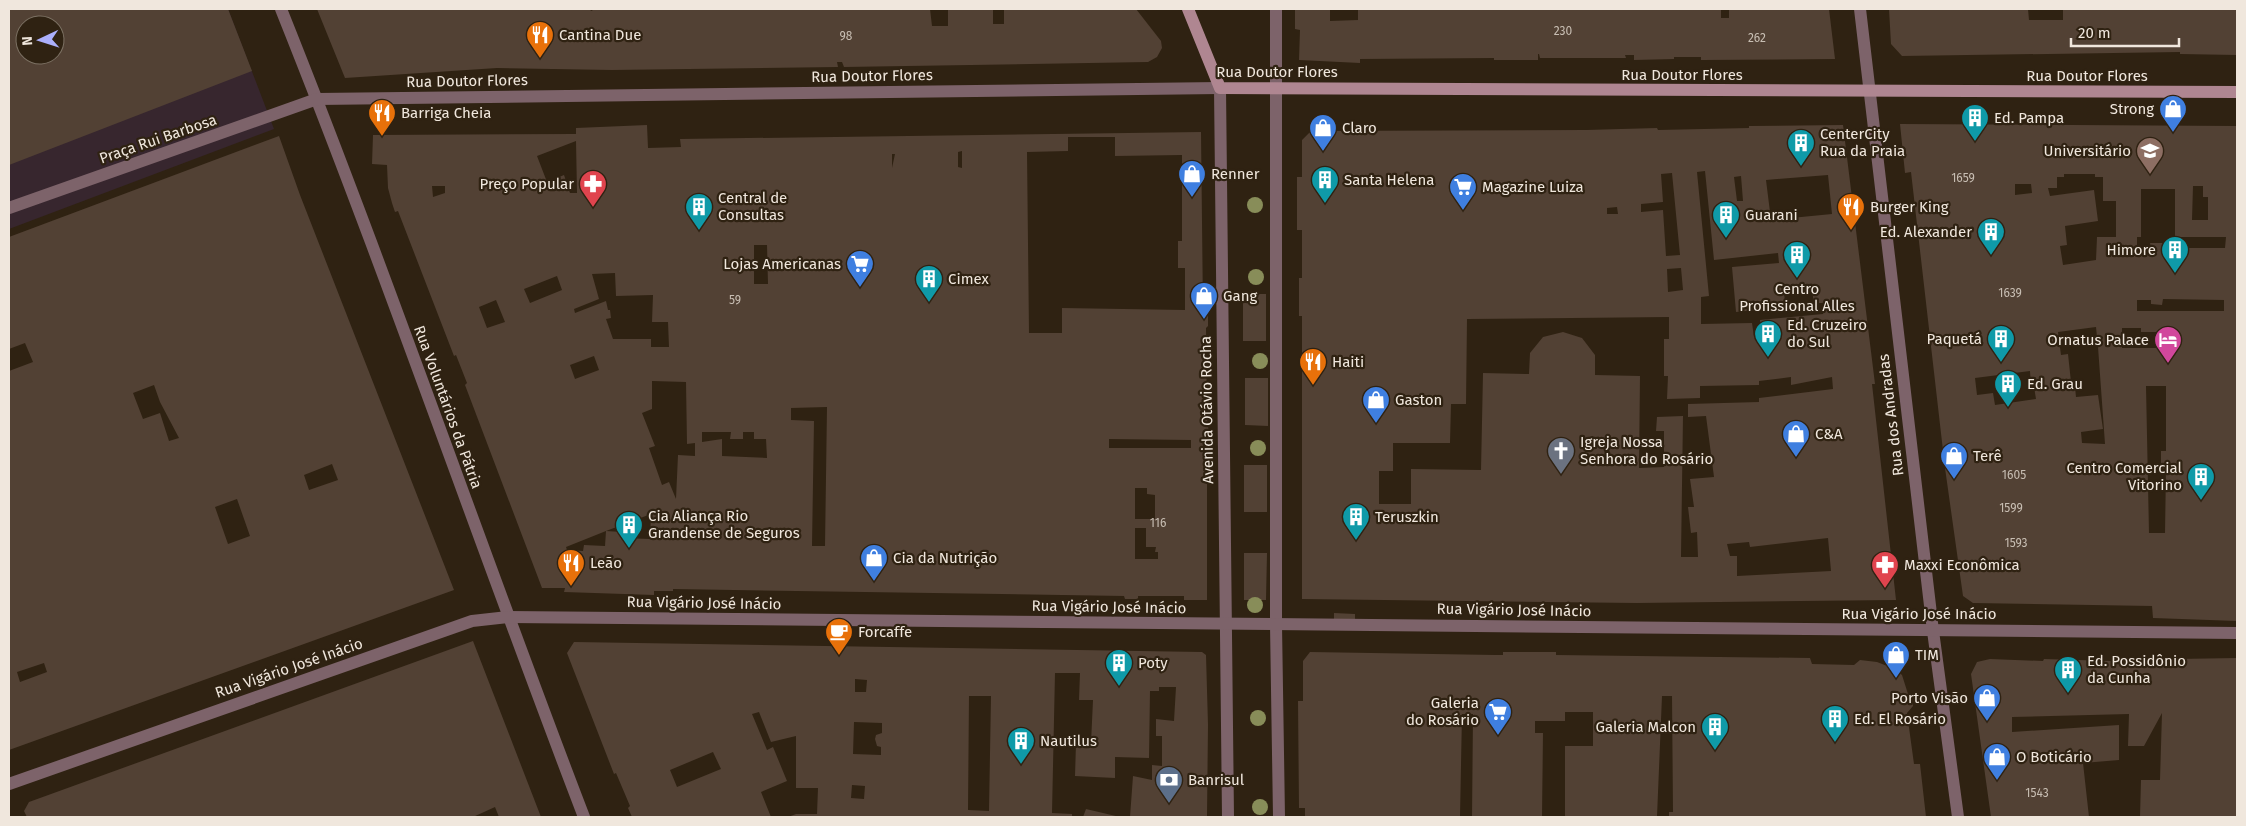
<svg xmlns="http://www.w3.org/2000/svg" width="2246" height="826" font-family="'Fira Sans',sans-serif">
<rect width="100%" height="100%" fill="#2f2212"/>
<path fill="#37262e" fill-rule="evenodd" d="M9,9h219l46,120 -265,100zM25,25h30v30h-30z"/>
<g fill="#524134" fill-rule="evenodd">
<path d="M9,9h219l24,62 -243,94zM25,25h30v30h-30z"/>
<polygon points="317,9 590,9 591,11 595,9 930,9 932,26 948,26 948,9 993,9 993,24 1004,24 1004,9 1136,9 1161,41 1162,48 1157,57 1148,62 844,67 842,62 837,62 838,67 612,70 497,68 345,78"/>
<polygon points="1295,9 1330,9 1330,21 1358,20 1358,9 1721,9 1721,18 1729,18 1729,9 1790,9 1790,10 1829,9 1835,59 1701,60 1701,57 1674,57 1674,59 1634,60 1634,55 1625,55 1626,58 1540,58 1539,54 1538,54 1538,60 1494,60 1494,58 1360,59 1360,63 1299,60 1300,30 1295,29"/>
<polygon points="1889,9 2028,9 2029,20 2063,20 2063,9 2237,9 2237,55 2180,54 2180,52 1902,56 1891,44"/>
<path d="M1900,124l337,2v495l-84,-3 -1,-12 -179,-3 -10,-7 -18,-128 -34,-296 -6,1zM2064,174h31v3h8v24h13v36h-19l-1,23 -33,5 -3,-19 7,-1 -2,-19 33,-5 -4,-31 -44,6 -2,-8h9v-11h7zM2015,184h16l1,9 -17,2zM2193,186h10v11h5v23h-16zM2141,189h34v48h51l-1,11h-41l-1,3h-19v-8h-14l1,4h-14v-10h4zM2163,299l61,1v11h-87v-11h14v4l11,1zM2096,327l2,20 7,97 -23,-1 -1,-11 22,-3 -5,-34 -22,2 -1,-10 -19,3 -1,-6 16,-2 -3,-28 -7,1 -3,-23zM2122,328h19v4h15v16h-34zM2030,371l1,16h3l2,12 -41,6 -2,-12 -16,2 -2,-17zM2146,386h20v65h-5v18h5l-1,64h-16z"/>
<path d="M647,125l1,23 33,-1 -1,-8 521,-7 2,178 5,3v13l-2,2 1,91 5,35 -5,18v128h-23v-4h-46v3h-13l-1,-3 -451,-7v2h-19v4l-90,-3 1,-4h-23l-77,-203 2,-2 -11,-28 -2,1 -56,-145 -3,1 -3,-9 -4,-15 -1,-23 -15,-1 1,-29 203,-1v-6zM1068,137h47v19l67,-1v86h-4v27h7v42l-123,-2v25h-33l-2,-181 41,-1zM576,141l1,52h-7l-6,-18 -17,7 -10,-26zM962,151v17l-4,-1v-15zM892,154h3l-3,14zM432,186h13v7l-12,4zM754,245h13l1,39h-14zM615,273l1,23 37,-1 -1,27h16l1,25h-18v-8h-38l-7,-20 5,-1 -1,-8h-2l-2,-9 -31,12 -1,-4 25,-10 -7,-25zM557,276l5,14 -32,13 -6,-14zM496,300l9,22 -18,6 -8,-21zM594,356l5,14 -24,9 -5,-14zM652,381l34,1 1,62 8,-1v13l-17,-1 -2,44 -7,-17 -7,3 -13,-37 6,-2 -13,-33 10,-4zM827,407l-2,139h-13l2,-125 -23,-1v-12zM702,432h29l-1,7h13v-7h11v7h12l1,19 -45,-2v-17l-20,3zM1109,439l82,1v8h-82zM1135,488h12v6l8,1v24h-20zM651,514l-1,25 -28,-1v-6l-16,-1zM1135,528h11v19h10l-1,5h3v7h-23zM606,531l-1,15 -21,-1 -1,6 -16,-1 -1,-3z"/>
<path d="M1843,125l32,259h-3l24,216 -259,3 -335,-4v-283h-3v-38h3v-48h-5v-53h5v-37l9,-9 275,-1 71,-2 1,2 91,-2v-2zM1705,171l9,89 64,-7 1,10 -47,4 4,45 50,-5 -2,-13 28,-3 2,12h9v11l-63,6 1,16 -7,1 -2,-14 -51,1v-27l8,-1 -12,-124zM1672,173l8,82 -14,1 -3,-46 -22,2v-8l22,-2 -2,-28zM1828,175l4,39 -61,6 -5,-40zM1741,176l2,25h-6l-3,-24zM1617,207l1,7h-11v-6zM1681,268l2,22 -15,2 -1,-23zM1669,317v22h-5v37h4l-1,23 33,-1v-12l59,-1v-4l32,-4v8l41,-8 1,12 -74,9v4l-71,2v13l18,-1 8,61 -24,2 4,28h-6l3,26 6,-1 1,25h-17l2,-141 -26,1 -1,14h8v36l-25,1 1,-92 -45,-1v-20l-13,-17 -19,-6 -20,5 -13,16 -1,21 -46,-1 -2,97 -70,-1v35h-32v-33h14v-28h57l1,-39h15l1,-85zM1828,538l3,33 -94,5v-20h-7l-3,-12 22,-2 1,5z"/>
<path d="M279,136l21,59 154,395 -445,160v-379l24,-9 -8,-19 -16,6v-112zM154,385l6,17 19,36 -10,3 -9,-28 -17,6 -10,-26zM332,464l6,16 -29,10 -5,-15zM237,499l13,37 -22,8 -13,-37zM44,663l3,9 -27,10 -3,-10z"/>
<rect x="1243" y="294" width="23" height="47"/>
<polygon points="1245,378 1268,378 1268,426 1245,425"/>
<rect x="1244" y="465" width="23" height="47"/>
<polygon points="1244,553 1267,553 1266,600 1244,600"/>
<polygon points="1334,613 1355,614 1355,621 1334,621"/>
<polygon points="473,641 541,817 499,817 495,807 473,817 27,817 24,811 29,802"/>
<path d="M574,642l628,10 4,3 2,70 -1,92h-77l3,-41 19,4v-15l10,1v-30h-6v-17l18,2 2,-34h-17v4h-9l-1,67 -34,-1v21l-40,-2 1,-33h15l2,-43h-14l1,-27h-25l-3,140 20,1v3h-284l8,-3h21l1,-26h-22v-52l-25,6 -12,-30 -7,2 15,36 6,-3 14,34 -26,11 10,25h-139l-4,-9 2,-2 -14,-33 -2,1 -47,-121zM855,679l12,1 -1,12h-11zM969,696h22l-2,115 -21,-1zM854,722l28,1v10l-6,2 -1,4 2,7 4,1v8l-28,-1zM713,752l8,17 -44,18 -7,-17zM852,785l13,1 -1,13 -13,-1z"/>
<polygon points="1310,652 1496,655 1503,655 1503,652 1556,652 1556,655 1810,658 1812,664 1854,665 1860,660 1877,662 1895,669 1902,675 1908,694 1912,694 1913,706 1907,713 1914,764 1920,764 1926,817 1669,817 1669,812 1673,812 1672,696 1662,696 1657,817 1565,817 1565,746 1593,746 1593,712 1565,712 1565,721 1535,721 1535,733 1543,733 1542,817 1472,817 1473,714 1462,714 1460,817 1305,817 1305,808 1299,808 1298,701 1303,701 1303,661"/>
<polygon points="2237,658 2237,817 2140,817 2141,780 2160,780 2162,713 2144,746 2128,746 2129,714 2012,717 2012,732 2119,725 2119,760 2083,763 2089,817 1991,817 1971,674 1977,662 1990,659 2043,661 2044,659 2177,663 2177,659"/>
<polygon points="1086,809 1120,817 1083,817"/>
</g>
<g fill="none" stroke-linecap="round" stroke-linejoin="round">
<g stroke="#7d636a" stroke-width="12">
<path d="M281,9c107,267 200,540 303,808"/>
<polyline points="1276,9 1276,625 1279,817"/>
<polyline points="1860,9 1933,631 1958,817"/>
<polyline points="1220,88 1228,817"/>
<polyline points="9,784 472,621 508,617 2237,633"/>
</g>
<polyline stroke="#7d636a" stroke-width="12" points="9,208 317,99 1220,88"/>
<polyline stroke="#af8691" stroke-width="12" points="1188,9 1220,88 2237,92"/>
</g>
<g fill="#888d59">
<circle cx="1255" cy="205" r="8"/>
<circle cx="1256" cy="277" r="8"/>
<circle cx="1260" cy="361" r="8"/>
<circle cx="1258" cy="448" r="8"/>
<circle cx="1255" cy="605" r="8"/>
<circle cx="1258" cy="718" r="8"/>
<circle cx="1260" cy="807" r="8"/>
</g>
<defs>
<symbol id="restaurant-pin" viewBox="-11 -11 22 30"><path d="M0 17L-7.5 6A9.5 9.5 0 1 1 7.5 6Z" fill="#e8710a" stroke="#2f2212"/><path d="M-5-6h1v4h1v-4h1v4h1v-4h1v5L-1.5 .5V6h-2V.5L-5-1ZM5-6V6H3V1.5H1.5Q1.5-4 5-6Z" fill="#fff"/></symbol>
<symbol id="shop-pin" viewBox="-11 -11 22 30"><path d="M0 17L-7.5 6A9.5 9.5 0 1 1 7.5 6Z" fill="#3f7fe0" stroke="#2f2212"/><path d="M-5-2.5h2.3a2.7 3.5 0 0 1 5.4 0H5L5.5 6h-11ZM-1.5-2.5h3a1.5 2.3 0 0 0-3 0Z" fill="#fff"/></symbol>
<symbol id="building-pin" viewBox="-11 -11 22 30"><path d="M0 17L-7.5 6A9.5 9.5 0 1 1 7.5 6Z" fill="#0f9aa8" stroke="#2f2212"/><path d="M-4-6H4V6H1V3H-1V6H-4ZM-2.5-4.3h1.7v1.8h-1.7ZM.8-4.3h1.7v1.8H.8ZM-2.5-1h1.7V.8h-1.7ZM.8-1h1.7V.8H.8Z" fill="#fff"/></symbol>
<symbol id="university-pin" viewBox="-11 -11 22 30"><path d="M0 17L-7.5 6A9.5 9.5 0 1 1 7.5 6Z" fill="#8d6e63" stroke="#2f2212"/><path d="M0-5L7-2L0 1L-7-2ZM-4 1L0 2.5L4 1V4Q0 6-4 4Z" fill="#fff"/></symbol>
<symbol id="pharmacy-pin" viewBox="-11 -11 22 30"><path d="M0 17L-7.5 6A9.5 9.5 0 1 1 7.5 6Z" fill="#e0444e" stroke="#2f2212"/><path d="M-2-6h4v4h4v4h-4v4h-4v-4h-4v-4h4Z" fill="#fff"/></symbol>
<symbol id="supermarket-pin" viewBox="-11 -11 22 30"><path d="M0 17L-7.5 6A9.5 9.5 0 1 1 7.5 6Z" fill="#3f7fe0" stroke="#2f2212"/><path d="M-6-5.5h2.5l.6 2H6L4.5 2H-2.5L-4.4-4H-6ZM-1.5 3.2a1.3 1.3 0 1 0 .1 0ZM3 3.2a1.3 1.3 0 1 0 .1 0Z" fill="#fff"/></symbol>
<symbol id="hotel-pin" viewBox="-11 -11 22 30"><path d="M0 17L-7.5 6A9.5 9.5 0 1 1 7.5 6Z" fill="#d1479c" stroke="#2f2212"/><path d="M-6-4.5h1.5V1H6V5H4.5V3h-9V5H-6ZM-4 0a1.8 1.8 0 1 1 3.6 0ZM.5 0V-2.5h3Q6-2.5 6 0Z" fill="#fff"/></symbol>
<symbol id="church-pin" viewBox="-11 -11 22 30"><path d="M0 17L-7.5 6A9.5 9.5 0 1 1 7.5 6Z" fill="#6b7280" stroke="#2f2212"/><path d="M-1.2-6h2.4v3.5h3.3v2.4h-3.3V6h-2.4V-.1h-3.3v-2.4h3.3Z" fill="#fff"/></symbol>
<symbol id="cafe-pin" viewBox="-11 -11 22 30"><path d="M0 17L-7.5 6A9.5 9.5 0 1 1 7.5 6Z" fill="#e8710a" stroke="#2f2212"/><path d="M-5.5-4.5H6V0H3Q3 3.5 0 3.5H-2.5Q-5.5 3.5-5.5 0ZM3-3.2v2h1.7v-2ZM-6 4.5H4V6H-6Z" fill="#fff"/></symbol>
<symbol id="bank-pin" viewBox="-11 -11 22 30"><path d="M0 17L-7.5 6A9.5 9.5 0 1 1 7.5 6Z" fill="#5c6f8a" stroke="#2f2212"/><path d="M-6-4H6V4H-6ZM0-2.3a2.3 2.3 0 1 0 0 4.6a2.3 2.3 0 1 0 0-4.6Z" fill="#fff"/></symbol>
</defs>
<g fill-rule="evenodd">
<use href="#restaurant-pin" x="524" y="19" width="32" height="43"/>
<use href="#shop-pin" x="2157" y="93" width="32" height="43"/>
<use href="#restaurant-pin" x="366" y="97" width="32" height="43"/>
<use href="#building-pin" x="1959" y="102" width="32" height="43"/>
<use href="#shop-pin" x="1307" y="112" width="32" height="43"/>
<use href="#building-pin" x="1785" y="127" width="32" height="43"/>
<use href="#university-pin" x="2134" y="135" width="32" height="43"/>
<use href="#shop-pin" x="1176" y="158" width="32" height="43"/>
<use href="#building-pin" x="1309" y="164" width="32" height="43"/>
<use href="#pharmacy-pin" x="577" y="168" width="32" height="43"/>
<use href="#supermarket-pin" x="1447" y="171" width="32" height="43"/>
<use href="#building-pin" x="683" y="191" width="32" height="43"/>
<use href="#restaurant-pin" x="1835" y="191" width="32" height="43"/>
<use href="#building-pin" x="1710" y="199" width="32" height="43"/>
<use href="#building-pin" x="1975" y="216" width="32" height="43"/>
<use href="#building-pin" x="2159" y="234" width="32" height="43"/>
<use href="#building-pin" x="1781" y="239" width="32" height="43"/>
<use href="#supermarket-pin" x="844" y="248" width="32" height="43"/>
<use href="#building-pin" x="913" y="263" width="32" height="43"/>
<use href="#shop-pin" x="1188" y="280" width="32" height="43"/>
<use href="#building-pin" x="1752" y="318" width="32" height="43"/>
<use href="#building-pin" x="1985" y="323" width="32" height="43"/>
<use href="#hotel-pin" x="2152" y="324" width="32" height="43"/>
<use href="#restaurant-pin" x="1297" y="346" width="32" height="43"/>
<use href="#building-pin" x="1992" y="368" width="32" height="43"/>
<use href="#shop-pin" x="1360" y="384" width="32" height="43"/>
<use href="#shop-pin" x="1780" y="418" width="32" height="43"/>
<use href="#church-pin" x="1545" y="435" width="32" height="43"/>
<use href="#shop-pin" x="1938" y="440" width="32" height="43"/>
<use href="#building-pin" x="2185" y="461" width="32" height="43"/>
<use href="#building-pin" x="1340" y="501" width="32" height="43"/>
<use href="#building-pin" x="613" y="509" width="32" height="43"/>
<use href="#shop-pin" x="858" y="542" width="32" height="43"/>
<use href="#restaurant-pin" x="555" y="547" width="32" height="43"/>
<use href="#pharmacy-pin" x="1869" y="549" width="32" height="43"/>
<use href="#cafe-pin" x="823" y="616" width="32" height="43"/>
<use href="#shop-pin" x="1880" y="639" width="32" height="43"/>
<use href="#building-pin" x="1103" y="647" width="32" height="43"/>
<use href="#building-pin" x="2052" y="654" width="32" height="43"/>
<use href="#shop-pin" x="1971" y="682" width="32" height="43"/>
<use href="#supermarket-pin" x="1482" y="696" width="32" height="43"/>
<use href="#building-pin" x="1819" y="703" width="32" height="43"/>
<use href="#building-pin" x="1699" y="711" width="32" height="43"/>
<use href="#building-pin" x="1005" y="725" width="32" height="43"/>
<use href="#shop-pin" x="1981" y="741" width="32" height="43"/>
<use href="#bank-pin" x="1153" y="764" width="32" height="43"/>
</g>
<g text-anchor="middle" stroke-width="4.5" stroke-linejoin="round" paint-order="stroke">
<g font-size="12" fill="#c8beb3">
<text x="1563" y="35">230</text>
<text x="846" y="40">98</text>
<text x="1757" y="42">262</text>
<text x="1963" y="182">1659</text>
<text x="2010" y="297">1639</text>
<text x="735" y="304">59</text>
<text x="2014" y="479">1605</text>
<text x="2011" y="512">1599</text>
<text x="1158" y="527">116</text>
<text x="2016" y="547">1593</text>
<text x="2037" y="797">1543</text>
</g>
<g font-size="15" fill="#f0e7dd" stroke="#2f2212" text-anchor="start">
<text x="559" y="40">Cantina Due</text>
<text x="2154" y="114" text-anchor="end">Strong</text>
<text x="401" y="118">Barriga Cheia</text>
<text x="1994" y="123">Ed. Pampa</text>
<text x="1342" y="133">Claro</text>
<text x="1820" y="139">CenterCity<tspan x="1820" dy="17">Rua da Praia</tspan></text>
<text x="2131" y="156" text-anchor="end">Universitário</text>
<text x="1211" y="179">Renner</text>
<text x="1344" y="185">Santa Helena</text>
<text x="574" y="189" text-anchor="end">Preço Popular</text>
<text x="1482" y="192">Magazine Luiza</text>
<text x="718" y="203">Central de<tspan x="718" dy="17">Consultas</tspan></text>
<text x="1870" y="212">Burger King</text>
<text x="1745" y="220">Guarani</text>
<text x="1972" y="237" text-anchor="end">Ed. Alexander</text>
<text x="2156" y="255" text-anchor="end">Himore</text>
<text x="841" y="269" text-anchor="end">Lojas Americanas</text>
<text x="948" y="284">Cimex</text>
<text x="1797" y="294" text-anchor="middle">Centro<tspan x="1797" dy="17">Profissional Alles</tspan></text>
<text x="1223" y="301">Gang</text>
<text x="1787" y="330">Ed. Cruzeiro<tspan x="1787" dy="17">do Sul</tspan></text>
<text x="1982" y="344" text-anchor="end">Paquetá</text>
<text x="2149" y="345" text-anchor="end">Ornatus Palace</text>
<text x="1332" y="367">Haiti</text>
<text x="2027" y="389">Ed. Grau</text>
<text x="1395" y="405">Gaston</text>
<text x="1815" y="439">C&amp;A</text>
<text x="1580" y="447">Igreja Nossa<tspan x="1580" dy="17">Senhora do Rosário</tspan></text>
<text x="1973" y="461">Terê</text>
<text x="2182" y="473" text-anchor="end">Centro Comercial<tspan x="2182" dy="17">Vitorino</tspan></text>
<text x="648" y="521">Cia Aliança Rio<tspan x="648" dy="17">Grandense de Seguros</tspan></text>
<text x="1375" y="522">Teruszkin</text>
<text x="893" y="563">Cia da Nutrição</text>
<text x="590" y="568">Leão</text>
<text x="1904" y="570">Maxxi Econômica</text>
<text x="858" y="637">Forcaffe</text>
<text x="1915" y="660">TIM</text>
<text x="2087" y="666">Ed. Possidônio<tspan x="2087" dy="17">da Cunha</tspan></text>
<text x="1138" y="668">Poty</text>
<text x="1968" y="703" text-anchor="end">Porto Visão</text>
<text x="1479" y="708" text-anchor="end">Galeria<tspan x="1479" dy="17">do Rosário</tspan></text>
<text x="1854" y="724">Ed. El Rosário</text>
<text x="1696" y="732" text-anchor="end">Galeria Malcon</text>
<text x="1040" y="746">Nautilus</text>
<text x="2016" y="762">O Boticário</text>
<text x="1188" y="785">Banrisul</text>
</g>
<g font-size="15" fill="#f0e7dd" stroke="#2f2212">
<text x="1277" y="77">Rua Doutor Flores</text>
<text x="1682" y="80">Rua Doutor Flores</text>
<text transform="translate(872 76) rotate(-1)" y="5">Rua Doutor Flores</text>
<text x="2087" y="81">Rua Doutor Flores</text>
<text transform="translate(467 81) rotate(-1)" y="5">Rua Doutor Flores</text>
<text transform="translate(158 139) rotate(-19)" y="5">Praça Rui Barbosa</text>
<text transform="translate(448 407) rotate(70)" y="5">Rua Voluntários da Pátria</text>
<text transform="translate(1207 410) rotate(-91)" y="5">Avenida Otávio Rocha</text>
<text transform="translate(1891 415) rotate(-97)" y="5">Rua dos Andradas</text>
<text transform="translate(704 603) rotate(1)" y="5">Rua Vigário José Inácio</text>
<text transform="translate(1109 607) rotate(1)" y="5">Rua Vigário José Inácio</text>
<text transform="translate(1514 610) rotate(1)" y="5">Rua Vigário José Inácio</text>
<text x="1919" y="619">Rua Vigário José Inácio</text>
<text transform="translate(289 668) rotate(-19)" y="5">Rua Vigário José Inácio</text>
</g>
</g>
<rect width="2246" height="826" fill="none" stroke="#f0e7dd" stroke-width="20"/>
<g transform="translate(40 40) rotate(266)"><circle r="24" fill="#2f2212" stroke="#7c7163"/>
<path d="M0-4L9 19L0 12L-9 19Z" fill="#abaffb"/>
<text y="-8" font-size="14" font-weight="bold" text-anchor="middle" fill="#f0e7dd">N</text>
</g>
<path d="M2071 38v8h108v-8" fill="none" stroke="#f0e7dd" stroke-width="2.5"/>
<text x="2078" y="38" font-size="15" fill="#f0e7dd" stroke="#2f2212" stroke-width="4" paint-order="stroke">20 m</text>
</svg>
